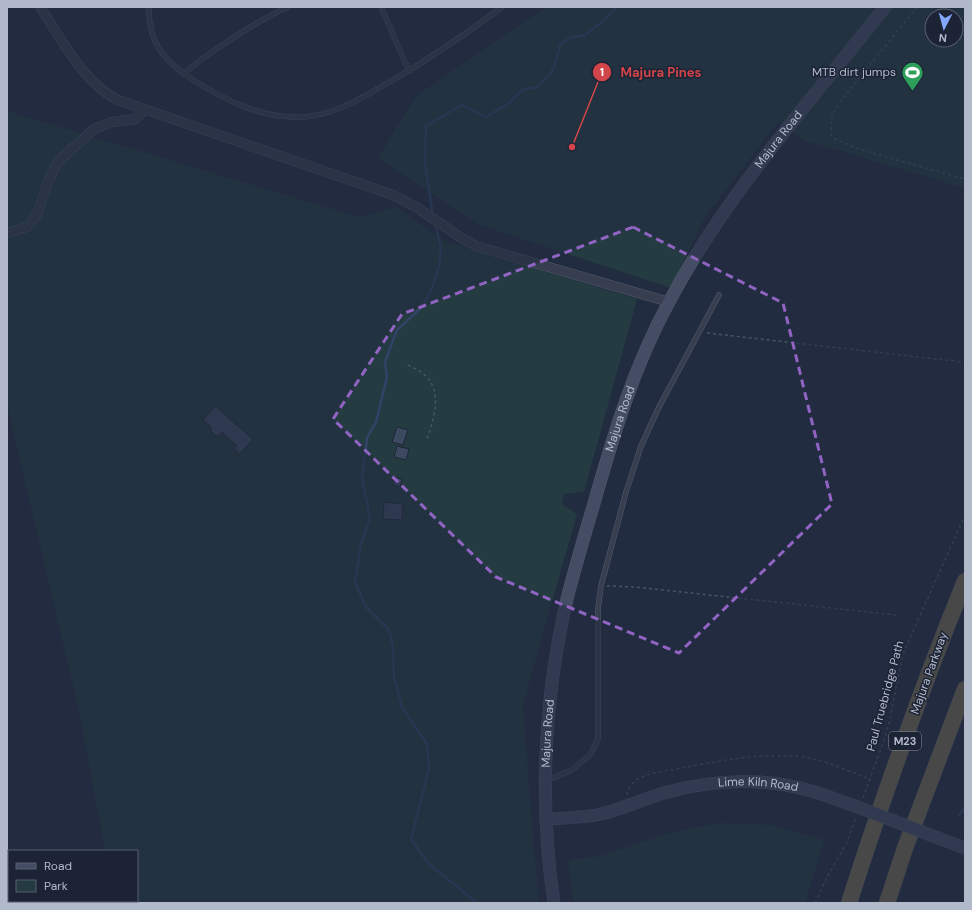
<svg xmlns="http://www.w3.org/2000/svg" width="972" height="910" font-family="'DM Sans',sans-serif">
<rect width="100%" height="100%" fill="#222c40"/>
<g fill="#243b41" fill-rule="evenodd">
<path d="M546,7h419v181l-162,-48 -24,-19 -74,96 -34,71 -191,-63 -102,-67 38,-62zM932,16h24v24h-24z"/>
<polygon points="7,111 355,216 360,217 396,207 446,242 637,299 584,492 564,494 562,504 577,514 523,704 533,840 539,903 114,903 114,901 137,901 137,851 105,851 80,715 7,405"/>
<polygon points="718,823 772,825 824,840 805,903 574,903 570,882 569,860 601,856 670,833"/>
</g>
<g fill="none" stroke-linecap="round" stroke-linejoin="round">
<g stroke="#324367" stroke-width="2.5">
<polyline points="433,216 425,163 426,126 462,105 486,117 508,104 522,90 537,87 550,75 556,62 560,45 569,38 585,35 603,21 616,7"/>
<polyline points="435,223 441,248 439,266 432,288 421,308 397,330 385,362 387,377 376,422 367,438 362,479 370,518 361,544 355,582 366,607 389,630 393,647 394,677 402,707 427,744 429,769 411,839 429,864 477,903"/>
<polyline points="958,816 965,808"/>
</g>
</g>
<g fill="#3d4861" stroke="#1d2537">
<polygon points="215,406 253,439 240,454 234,449 237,446 222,432 217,437 210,430 212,428 203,420"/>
<polygon points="397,427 408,430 403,445 392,442"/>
<polygon points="397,446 409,449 406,460 394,457"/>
<polygon points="394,477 402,479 400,487 393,485"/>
<polygon points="384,502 403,504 402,520 383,519"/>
</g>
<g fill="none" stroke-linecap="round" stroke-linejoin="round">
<defs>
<g id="lane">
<path d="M149,7c-1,38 17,56 47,75 30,18 61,34 96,35 36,2 69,-18 99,-36 38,-22 75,-47 111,-74"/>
<polyline points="381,7 409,71"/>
<path d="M184,74c12,-12 26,-21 40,-30 21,-14 41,-27 64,-37"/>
<polyline points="546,781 572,770 591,754 598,739 598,609 601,586 626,492 641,446 659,407 719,295"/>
</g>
<g id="street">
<path d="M40,7c21,31 43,76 78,93l275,95 23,12 47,32 13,7 193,56"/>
<polyline points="7,233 27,227 37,215 48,182 57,163 74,147 94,129 112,122 136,119 144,110"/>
</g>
<g id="secondary">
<path id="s1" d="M546,819c18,-1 37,-1 55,-5 21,-5 42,-15 63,-21 49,-14 102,-16 151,-1 13,4 27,10 40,14"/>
<polyline points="938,838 965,848"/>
<path id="s2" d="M554,903c-15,-101 -10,-204 13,-304 8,-31 17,-62 26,-92 20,-71 41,-141 76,-205 57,-108 141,-200 216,-295"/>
</g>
<g id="highway">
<path d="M849,903c35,-109 73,-216 116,-322"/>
<polyline points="887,903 905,848 965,689"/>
</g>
</defs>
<use href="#lane" stroke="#545c6e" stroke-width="5.5"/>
<use href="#street" stroke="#545c6e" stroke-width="10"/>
<use href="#secondary" stroke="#545c6e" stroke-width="13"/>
<use href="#highway" stroke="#41495b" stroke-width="17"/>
<g stroke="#42585e" stroke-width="1.5" stroke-dasharray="3 3" stroke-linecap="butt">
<polyline points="917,7 839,103 832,115 831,135 835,139 858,149 965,179"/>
<polyline points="959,40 965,34"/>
<polyline points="707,333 963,362"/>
<path d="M408,365c6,3 14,7 19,12 15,17 7,42 0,62"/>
<polyline points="607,586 635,587 896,615"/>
<path d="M627,795c1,-6 4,-11 9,-15 12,-7 27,-9 41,-11 39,-8 93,-18 132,-11 21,4 41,14 61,21"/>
<path d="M863,798c9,-26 20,-52 27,-79 5,-23 8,-47 15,-70l60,-134"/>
<polyline points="815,903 827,877 846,844 856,817"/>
</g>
<use href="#lane" stroke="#363e50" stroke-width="4.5"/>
<use href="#street" stroke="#363e50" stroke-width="9"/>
<use href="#secondary" stroke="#444d64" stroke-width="12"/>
<use href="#highway" stroke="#776c53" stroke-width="16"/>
<defs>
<polyline id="secondary-bridge" points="855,806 938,838"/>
</defs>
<use href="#secondary-bridge" stroke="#545c6e" stroke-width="13" stroke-linecap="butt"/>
<use href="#secondary-bridge" stroke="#444d64" stroke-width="12"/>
</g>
<path d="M0 0H972V910H0ZM633,227l150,76 49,201 -153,149 -183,-76 -163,-158 69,-105z" fill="#222c40" fill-opacity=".55" fill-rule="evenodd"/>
<path fill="none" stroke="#9164c4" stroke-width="3" stroke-dasharray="8 5" stroke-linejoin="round" d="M633,227l150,76 49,201 -153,149 -183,-76 -163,-158 69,-105z"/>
<defs>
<symbol id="stadium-pin" viewBox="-11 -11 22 30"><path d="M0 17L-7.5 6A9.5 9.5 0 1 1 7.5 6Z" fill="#2e9e5b" stroke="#1b2335"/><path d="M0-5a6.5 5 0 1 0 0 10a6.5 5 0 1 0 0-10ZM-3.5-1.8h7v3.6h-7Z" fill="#fff"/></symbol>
</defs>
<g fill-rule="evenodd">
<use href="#stadium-pin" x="900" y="60" width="25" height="34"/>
</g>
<g text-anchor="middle" stroke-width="3" stroke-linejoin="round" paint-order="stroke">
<rect fill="#1b2335" stroke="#858c9e" stroke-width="1" x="889" y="732" width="32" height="18" rx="3"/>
<g font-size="11" font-weight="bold" fill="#b2b9cb">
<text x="905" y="745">M23</text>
</g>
<g font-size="12" fill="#b2b9cb" stroke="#1b2335" text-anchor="end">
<text x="896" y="76">MTB dirt jumps</text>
</g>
<g font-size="12" fill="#b2b9cb" stroke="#1b2335">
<text dy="4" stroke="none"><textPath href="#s2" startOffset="817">Majura Road</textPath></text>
<text dy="4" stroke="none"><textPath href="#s2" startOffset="494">Majura Road</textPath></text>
<text transform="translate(929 673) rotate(-70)" y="4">Majura Parkway</text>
<text transform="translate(885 696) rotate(-75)" y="4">Paul Truebridge Path</text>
<text dy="4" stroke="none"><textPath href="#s2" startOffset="170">Majura Road</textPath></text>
<text dy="4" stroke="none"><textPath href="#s1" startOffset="217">Lime Kiln Road</textPath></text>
</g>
</g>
<path fill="none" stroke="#cf4549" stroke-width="1.5" d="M572 147L602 72"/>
<g fill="#cf4549" stroke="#1b2335" stroke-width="1.5">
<circle cx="572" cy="147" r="4"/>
<circle cx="602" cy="72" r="10"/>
</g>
<g font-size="12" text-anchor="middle" font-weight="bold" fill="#fff">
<text x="602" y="76">1</text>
</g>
<g font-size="13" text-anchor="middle" font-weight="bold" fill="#cf4549" stroke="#1b2335" stroke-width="3" stroke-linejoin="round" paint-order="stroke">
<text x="661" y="77">Majura Pines</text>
</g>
<rect width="972" height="910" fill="none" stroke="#b2b9cb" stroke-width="16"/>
<rect x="8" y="850" width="130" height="52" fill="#1b2335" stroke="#575f71"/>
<rect x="16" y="863" width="20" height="6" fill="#444d64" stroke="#575f71"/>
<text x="44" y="870" font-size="12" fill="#b2b9cb">Road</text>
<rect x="16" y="880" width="20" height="12" fill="#243b41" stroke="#575f71"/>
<text x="44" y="890" font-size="12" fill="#b2b9cb">Park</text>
<g transform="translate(944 28) rotate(186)"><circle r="19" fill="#1b2335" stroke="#575f71"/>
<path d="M0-3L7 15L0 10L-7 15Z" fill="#83a7ff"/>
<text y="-6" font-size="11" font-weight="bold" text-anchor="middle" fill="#b2b9cb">N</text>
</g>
</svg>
